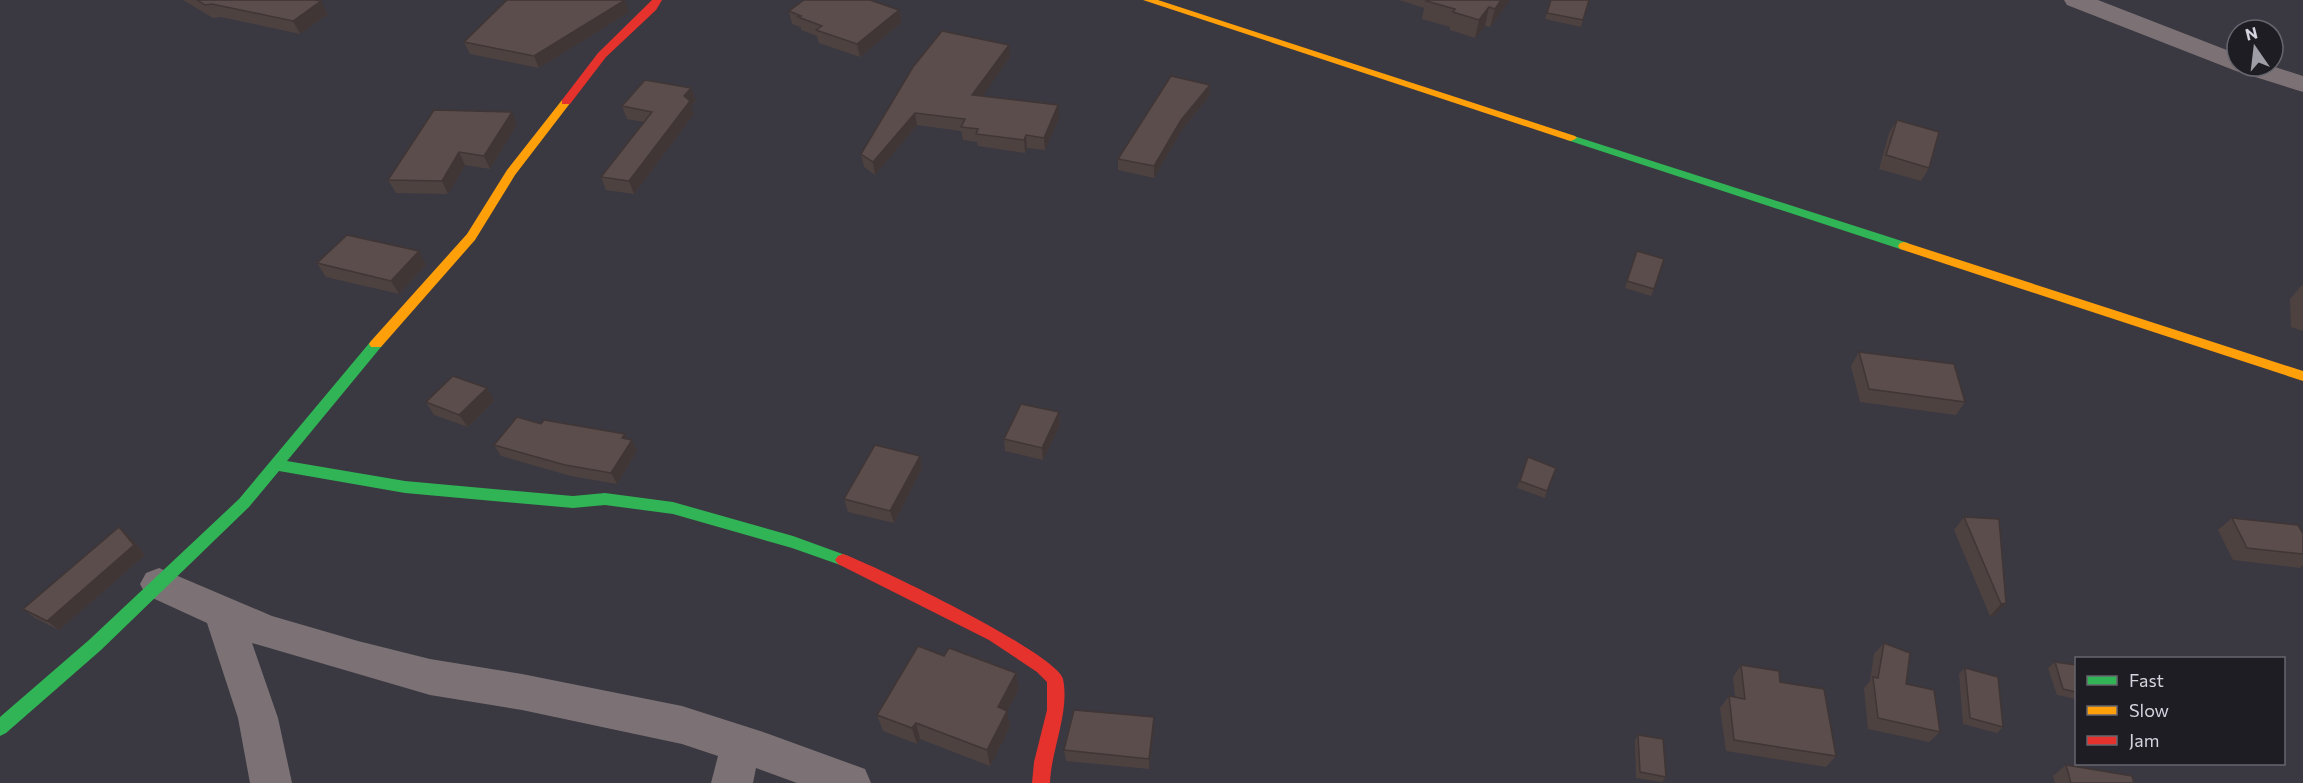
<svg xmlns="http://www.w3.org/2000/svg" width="2303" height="783" font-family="Commissioner,sans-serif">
<rect width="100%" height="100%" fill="#3a3840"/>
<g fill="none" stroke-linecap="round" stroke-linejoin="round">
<g fill="#7c7275" fill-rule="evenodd">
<polygon points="2064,0 2098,0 2237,54 2237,66 2272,66 2303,76 2303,92 2236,71 2067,5"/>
<polygon points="159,568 272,616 358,641 430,659 522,674 682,706 766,733 865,769 871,783 797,783 756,768 753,783 711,783 718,756 682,744 522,710 430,695 252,643 278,718 292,783 250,783 238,718 207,623 146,595 140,584 146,573"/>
</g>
<g fill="#30b455" fill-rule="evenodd">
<polygon points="1571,135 1908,243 1910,246 1904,250 1900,249 1567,140 1565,138"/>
<polygon points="376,339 383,344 381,347 287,461 405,481 573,496 605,493 673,502 793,536 848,556 851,560 848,564 843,566 792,548 673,514 605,505 573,508 405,493 279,471 249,507 101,650 6,733 0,736 0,717 89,640 239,499 371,341"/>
</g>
<g fill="#ff9f0a" fill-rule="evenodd">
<polygon points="1143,0 1158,0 1575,136 1577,138 1571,141 1567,140"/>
<polygon points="566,99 571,102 515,175 475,240 381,347 371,347 369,344 371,341 467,234 507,170 562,100"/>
<polygon points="1904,242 2303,371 2303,381 1900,249 1898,246 1900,243"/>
</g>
<g fill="#e5322d" fill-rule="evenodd">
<polygon points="652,0 662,0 656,10 606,57 570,104 562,104 562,100 598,53"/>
<path d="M843,554c31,11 215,100 220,125 7,33 -12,71 -13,104h-18l2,-21 13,-52v-28l-10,-10 -48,-32 -151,-76 -3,-4 3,-4z"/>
</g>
</g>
<g fill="#4e4241">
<polygon points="183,0 314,0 328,14 300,34 221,17 213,18"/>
<polygon points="1399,0 1510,0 1490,27 1485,26 1475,38 1450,30 1450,27 1422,19 1424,8"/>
<polygon points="1589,0 1581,27 1545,19 1547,13"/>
<polygon points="899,10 901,23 860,57 819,43 817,36 801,30 801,27 792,24 789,11"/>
<polygon points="629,12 539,68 470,54 464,42"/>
<polygon points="1010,57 982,96 1059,118 1045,150 1027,148 1025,153 978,146 977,142 963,140 961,131 917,125 875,175 864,167 861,154 913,67"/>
<polygon points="1210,85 1209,96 1181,131 1154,178 1118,170 1118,159"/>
<polygon points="691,88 696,101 691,106 694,114 634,194 606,190 601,177 644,122 627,119 622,106"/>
<polygon points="1897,120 1929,168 1921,181 1879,169 1889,133"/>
<polygon points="517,124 490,169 465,165 448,194 396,193 388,180"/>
<polygon points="419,251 426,265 399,294 326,277 317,263"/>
<polygon points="1637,251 1654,289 1651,296 1625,288"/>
<polygon points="2302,285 2303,286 2303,331 2291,327 2290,299"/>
<polygon points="1859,352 1965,402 1956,415 1860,402 1851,366"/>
<polygon points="487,388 494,401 468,427 434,415 426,402"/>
<polygon points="1059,412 1060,425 1043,460 1005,451 1004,439"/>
<polygon points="541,424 625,434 627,439 632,440 637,451 617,484 571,476 501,456 494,445"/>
<polygon points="920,456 922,468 894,523 848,512 844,499"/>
<polygon points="1528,457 1547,491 1545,498 1517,488"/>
<polygon points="1964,517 2006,603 1995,615 1990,616 1954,530"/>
<polygon points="2232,518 2303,534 2303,565 2300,568 2233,560 2218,530"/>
<polygon points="130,537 145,555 59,630 35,618 23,609"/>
<polygon points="1884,643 1906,684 1940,732 1929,742 1868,729 1864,688 1870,681 1874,654"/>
<polygon points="944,656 1016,673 1019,689 1007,711 1010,727 990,766 920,739 917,744 883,731 877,715"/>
<polygon points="2055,662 2076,665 2076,699 2057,695 2048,668"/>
<polygon points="1741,665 1780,682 1836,756 1826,767 1726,751 1720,708 1729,696 1735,697 1733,677"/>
<polygon points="1965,668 2003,727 1997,733 1963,724 1959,674"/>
<polygon points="1154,728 1149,769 1066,761 1064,750"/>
<polygon points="1638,735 1666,777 1662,782 1636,778 1635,740"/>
<polygon points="2066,765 2134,783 2055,783 2053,776"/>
</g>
<g fill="#403635">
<polygon points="625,0 629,12 539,68 534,56"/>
<polygon points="1501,0 1510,0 1490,27 1495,9"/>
<polygon points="321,1 328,14 300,34 293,21"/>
<polygon points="1489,7 1485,26 1475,38 1479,20"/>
<polygon points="899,10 901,23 860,57 857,44"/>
<polygon points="1009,45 1010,57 974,108 972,95"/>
<polygon points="1210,85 1209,96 1181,131 1154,178 1154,166 1181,120"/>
<polygon points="691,88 696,101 691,106 694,114 634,194 629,181 684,96"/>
<polygon points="1058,105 1059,118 1045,150 1044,138"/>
<polygon points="512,112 517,124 490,169 484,156"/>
<polygon points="915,113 917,125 875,175 873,162"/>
<polygon points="1026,135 1027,148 1025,153 1024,140"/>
<polygon points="459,152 465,165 448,194 442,181"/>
<polygon points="419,251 426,265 399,294 391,281"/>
<polygon points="487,388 494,401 468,427 459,415"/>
<polygon points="1059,412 1060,425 1043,460 1042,448"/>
<polygon points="625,434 630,444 632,440 637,451 617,484 611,473 622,438"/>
<polygon points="920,456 922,468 894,523 890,511"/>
<polygon points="119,527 130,537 145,555 59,630 47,621"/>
<polygon points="2006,603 1995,615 1990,616 2001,604"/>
<polygon points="1016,673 1019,689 1007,711 1010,727 990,766 987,750 998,707"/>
<polygon points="1154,717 1154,728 1149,769 1149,759"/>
<polygon points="916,723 920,739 917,744 912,728"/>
</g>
<g fill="#5b4d4c" stroke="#403635" stroke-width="1.5">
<polygon points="197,0 314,0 321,1 293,21 212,4 205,5"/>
<polygon points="507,0 625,0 534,56 464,42"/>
<polygon points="804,0 870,0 899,10 857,44 816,30 822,26 798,17 801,16 789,11"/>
<polygon points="1426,0 1501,0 1495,9 1489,7 1479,20 1453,12 1455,9 1426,1"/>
<polygon points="1551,0 1589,0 1583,20 1547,13"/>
<polygon points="942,31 1009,45 972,95 1058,105 1044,138 1026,135 1024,140 976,134 978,129 961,127 965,119 915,113 873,162 861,154 913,67"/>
<polygon points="1171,76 1210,85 1181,120 1154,166 1118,159"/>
<polygon points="645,80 691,88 684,96 690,101 629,181 601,177 652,112 622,106"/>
<polygon points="434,110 512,112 484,156 459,152 442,181 388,180"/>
<polygon points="1897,120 1939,132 1929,168 1886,155"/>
<polygon points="347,235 419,251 391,281 317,263"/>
<polygon points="1637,251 1664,259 1654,289 1627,281"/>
<polygon points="1859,352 1954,364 1965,402 1869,389"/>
<polygon points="453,376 487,388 459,415 426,402"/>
<polygon points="1021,404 1059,412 1042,448 1004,439"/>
<polygon points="517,417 541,424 544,420 625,434 622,438 632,440 611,473 565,465 494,445"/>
<polygon points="875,445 920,456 890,511 844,499"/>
<polygon points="1528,457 1556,468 1547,491 1520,481"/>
<polygon points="1964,517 1999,519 2006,603 2001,604"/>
<polygon points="2232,518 2298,525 2303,534 2303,554 2247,548"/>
<polygon points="119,527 134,545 47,621 23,609"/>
<polygon points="1884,643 1910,653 1906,684 1934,690 1940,732 1878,718 1873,677 1878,678"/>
<polygon points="918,646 944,656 949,648 1016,673 998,707 1007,711 987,750 916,723 912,728 877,715"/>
<polygon points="2055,662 2076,665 2076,692 2063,689"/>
<polygon points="1741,665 1779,671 1780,682 1824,689 1836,756 1734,740 1729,696 1745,699"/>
<polygon points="1965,668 1998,677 2003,727 1970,718"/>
<polygon points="1074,710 1154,717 1149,759 1064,750"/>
<polygon points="1638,735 1663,739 1666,777 1640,772"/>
<polygon points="2066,765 2132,776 2134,783 2071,783"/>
</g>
<rect x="2075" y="657" width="210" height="108" fill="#1e1d24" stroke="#67666e" stroke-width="1.5"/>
<rect x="2087" y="676" width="30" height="9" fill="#30b455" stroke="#67666e" stroke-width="1.5"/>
<text x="2129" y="687" font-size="18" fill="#d5d3dd">Fast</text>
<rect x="2087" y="706" width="30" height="9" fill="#ff9f0a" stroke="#67666e" stroke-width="1.5"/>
<text x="2129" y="717" font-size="18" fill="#d5d3dd">Slow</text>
<rect x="2087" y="736" width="30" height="9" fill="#e5322d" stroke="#67666e" stroke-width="1.5"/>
<text x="2129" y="747" font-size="18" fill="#d5d3dd">Jam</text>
<g transform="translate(2255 48) rotate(346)"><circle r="28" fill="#1e1d24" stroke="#67666e" stroke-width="1.5"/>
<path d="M0-4.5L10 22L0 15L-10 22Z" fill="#9f9da6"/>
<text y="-9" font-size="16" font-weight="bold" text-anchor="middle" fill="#d5d3dd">N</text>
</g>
</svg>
